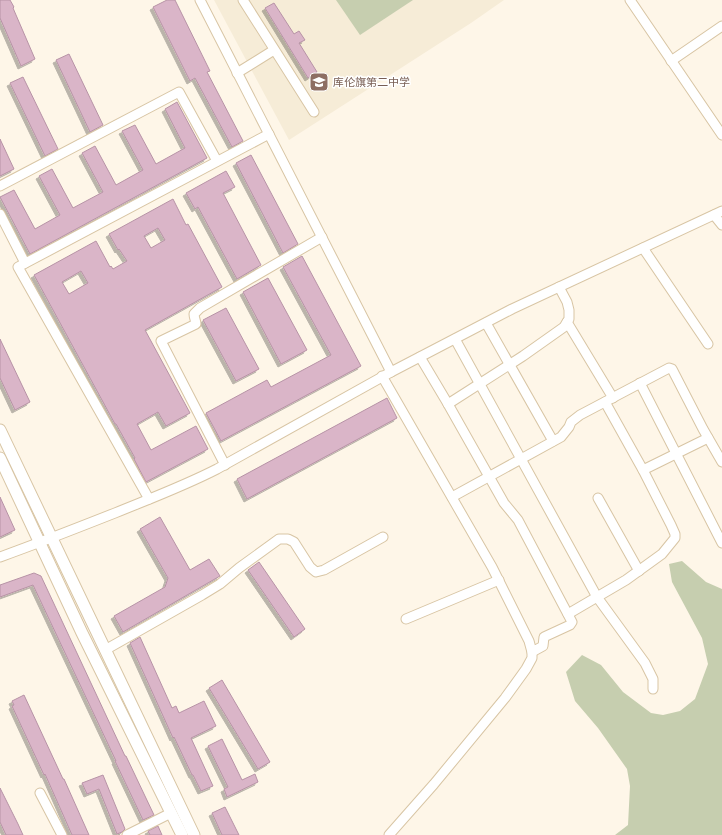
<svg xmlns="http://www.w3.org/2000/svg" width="722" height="835" font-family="Roboto,'Noto Sans SC',sans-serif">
<defs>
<filter id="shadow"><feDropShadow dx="-3" dy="3" stdDeviation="0" flood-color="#0004"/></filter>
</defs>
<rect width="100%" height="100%" fill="#fef6e8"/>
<polygon fill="#f6ecd7" points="214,0 504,0 471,23 289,140"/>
<g fill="#c6ceaf">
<polygon points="336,0 413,0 360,35"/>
<polygon points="682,561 706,582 722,589 722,835 615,835 628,825 630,786 627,769 598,728 575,701 566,672 582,655 601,665 623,692 651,713 663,715 680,711 695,699 708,664 702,638 672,582 669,564"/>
</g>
<g fill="#dab5c8" stroke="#b793a6" fill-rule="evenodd" filter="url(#shadow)">
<polygon points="0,0 10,0 14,7 13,8 35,59 21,66 0,18"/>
<polygon points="167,0 175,0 210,71 207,72 243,141 232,147 195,78 190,81 153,7"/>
<polygon points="274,3 294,34 299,31 305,40 299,43 317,72 308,78 265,8"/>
<polygon points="69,54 103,125 90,132 56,60"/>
<polygon points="23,77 58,149 45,156 10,83"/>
<polygon points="177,102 207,158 30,254 0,197 14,190 35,229 60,215 39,176 52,169 73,208 103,192 82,153 95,146 116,185 143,170 122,131 135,125 156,164 185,148 165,109"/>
<polygon points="0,139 14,169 0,176"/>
<polygon points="251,155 298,244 283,253 236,163"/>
<polygon points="226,171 235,187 223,193 261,265 237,279 198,207 195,209 186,193"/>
<path d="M173,199l13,26 2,-1 34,63 -77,43 45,83 -24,13 -8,-14 -21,12 14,26 45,-24 12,23 -62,33 -12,-23 1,-1 -19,-34h-1l-81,-149 62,-34 14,26 1,-1 2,3 14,-8 -8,-12 -1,1 -9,-16zM158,228l7,12 -14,8 -7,-12zM81,271l7,12 -19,11 -7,-12z"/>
<polygon points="302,256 361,366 221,441 206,413 267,380 271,387 331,355 283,267"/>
<polygon points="268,278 307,350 281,364 243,292"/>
<polygon points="226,308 259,369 236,381 203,320"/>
<polygon points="0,339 30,402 15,410 0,378"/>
<polygon points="387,398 397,418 247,499 237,479"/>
<polygon points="0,497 15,530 0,537"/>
<polygon points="160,517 190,570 209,559 220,576 123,632 114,616 165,587 168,578 140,529"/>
<polygon points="259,562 305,629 294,637 248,570"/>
<polygon points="34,573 41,576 125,756 126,756 154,815 143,820 115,761 116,761 33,585 0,597 0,585"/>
<polygon points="140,637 172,708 176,706 179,713 204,701 216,726 191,738 213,786 201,791 193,775 192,775 174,737 173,738 130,643"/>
<polygon points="222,680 270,762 258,769 209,688"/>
<polygon points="24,695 63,779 64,779 89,835 72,835 45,774 44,775 12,706 14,705 12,701"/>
<polygon points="222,739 242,780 255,774 258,782 227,797 224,789 228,787 208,746"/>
<polygon points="103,775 125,829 122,832 117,834 99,789 87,794 82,783"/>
<polygon points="0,788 18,824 23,835 6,835 0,822"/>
<polygon points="225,807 239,835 222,835 212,813"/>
<polygon points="158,826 162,835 150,835 148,831"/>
</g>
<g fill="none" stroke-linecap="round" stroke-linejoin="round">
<defs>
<g id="minor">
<polyline points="200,0 391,372"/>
<polyline points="243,0 314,112"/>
<polyline points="630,0 722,135"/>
<polyline points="671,61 722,26"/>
<polyline points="237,73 274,50"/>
<polyline points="0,186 179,92 217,161"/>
<polyline points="0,214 25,263"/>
<polyline points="714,215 722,225"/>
<polyline points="643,248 708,344"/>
<polyline points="567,322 613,398"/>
<polyline points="486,323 553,441"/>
<polyline points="455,339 597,597 645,663 653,679 653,689"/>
<polyline points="420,357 448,404 504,503 518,520 572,622 570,625 544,637 543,646 532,652"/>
<polyline points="382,376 492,567 529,641 532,652 532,658 526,669 505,698 434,784 389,835"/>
<polyline points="640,383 722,543"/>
<polyline points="448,404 523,356 564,327 569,319 569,310 567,302 559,287"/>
<path d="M225,465l-64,-124 35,-17c0,-3 -2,-6 -2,-10l6,-6 122,-71"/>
<polyline points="643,470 708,438"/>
<polyline points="452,497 561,437 569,427 571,422 580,415 669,368 672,369 703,429 722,462"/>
<polyline points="598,498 639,571"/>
<polyline points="149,499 18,267 269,134"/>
<path d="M0,557c39,-14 77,-29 115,-44 34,-14 69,-27 102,-44l174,-97 121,-63 210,-98"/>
<polyline points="568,614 626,580 662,554 675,538 675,534 671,525 643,470 605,402"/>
<polyline points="406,619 499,580"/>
<polyline points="105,650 202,595 220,584 239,568 279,539 288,539 294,542 310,567 316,572 324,570 383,537"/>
<polyline points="40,793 62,835"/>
<polyline points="127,835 171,813"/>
</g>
<g id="major">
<polyline points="0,430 194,835"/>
<polyline points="0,458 82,633 182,835"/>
</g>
</defs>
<use href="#minor" stroke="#d8c5a4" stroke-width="11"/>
<use href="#major" stroke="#d8c5a4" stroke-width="13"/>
<use href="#minor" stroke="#fff" stroke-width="9"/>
<use href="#major" stroke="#fff" stroke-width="11"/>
</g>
<defs>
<symbol id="school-square" viewBox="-11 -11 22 22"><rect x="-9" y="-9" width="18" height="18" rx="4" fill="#8d6e63" stroke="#fff"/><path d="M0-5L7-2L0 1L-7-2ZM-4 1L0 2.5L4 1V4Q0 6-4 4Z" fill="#fff"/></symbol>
</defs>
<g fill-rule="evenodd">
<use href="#school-square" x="308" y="71" width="22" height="22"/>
</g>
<g text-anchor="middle" stroke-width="3" stroke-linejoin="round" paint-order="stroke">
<g font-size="11" fill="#785e54" stroke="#fff" text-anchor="start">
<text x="333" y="86">库伦旗第二中学</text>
</g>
</g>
</svg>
